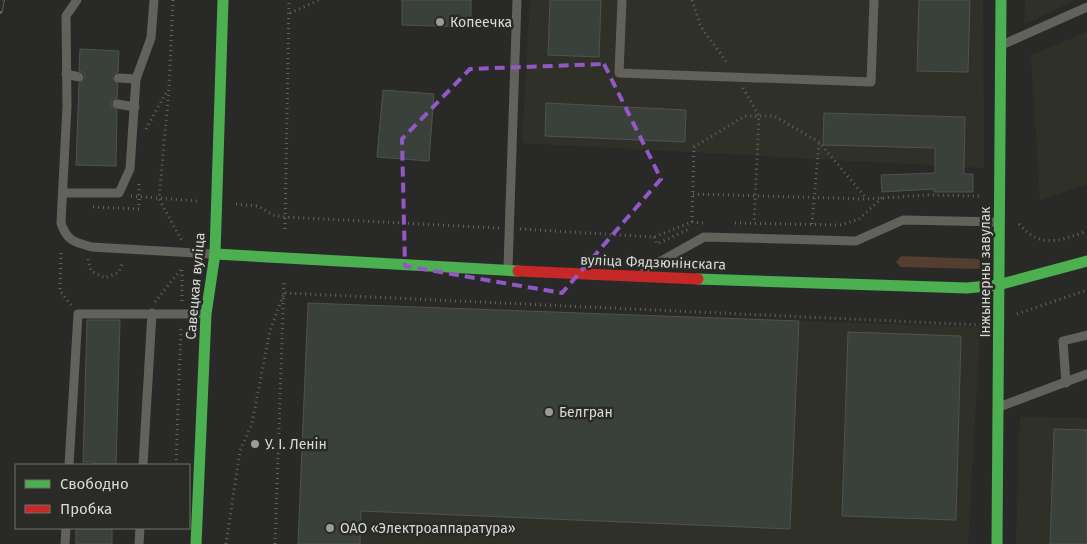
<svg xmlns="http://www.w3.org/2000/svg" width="1087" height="544" font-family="'Fira Sans',sans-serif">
<rect width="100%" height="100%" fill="#292a28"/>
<g fill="#2f3128">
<polygon points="530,0 983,0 984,168 522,143"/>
<polygon points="1025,0 1075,0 1024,25"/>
<polygon points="1087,32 1087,184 1040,200 1031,55"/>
<polygon points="799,321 980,327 968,544 298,544 299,504 361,511 790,529"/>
<polygon points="1020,417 1087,418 1087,544 1016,544"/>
</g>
<polygon fill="#533e30" points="901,256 978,259 983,264 978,269 901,267 896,262"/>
<g fill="#3a413a" stroke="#505150">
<polygon points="402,0 471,0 471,27 402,25"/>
<polygon points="550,0 601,0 599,57 548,55"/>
<polygon points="919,0 970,0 968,72 917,71"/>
<polygon points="80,49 119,51 118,72 113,74 112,78 118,84 117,98 111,103 113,108 117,110 116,166 76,165 79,83 85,78 84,73 79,71"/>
<polygon points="383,90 434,94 429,161 377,157"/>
<polygon points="546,103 686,110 685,142 545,136"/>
<polygon points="824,113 965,117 964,174 973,174 973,192 934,192 934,189 882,192 881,175 935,173 935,148 823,145"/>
<polygon points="308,303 799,321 790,529 361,511 360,544 298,544"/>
<polygon points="87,320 120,320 116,465 94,465 94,462 83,462"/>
<polygon points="848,332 961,336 956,520 842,516"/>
<polygon points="1054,429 1087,430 1087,544 1050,544"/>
<rect x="76" y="528" width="36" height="16"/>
</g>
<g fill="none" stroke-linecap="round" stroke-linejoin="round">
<g stroke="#64635f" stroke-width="3" stroke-dasharray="1 4" stroke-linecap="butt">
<polyline points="173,0 169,88 159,199 182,241"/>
<polyline points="692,0 701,27 728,64"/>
<polyline points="290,13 319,0"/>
<polyline points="743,88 759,116 754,223"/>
<polyline points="146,129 167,91"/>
<polyline points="693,194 866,199 928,195 980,196"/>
<polyline points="131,196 197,201"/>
<polyline points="236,204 258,206 273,215 285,217 499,228"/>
<polyline points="93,207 139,209 139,181"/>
<polyline points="692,222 694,147 745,116 774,116 819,142 866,198"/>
<polyline points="735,223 841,225 859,219 882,198"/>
<polyline points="812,224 819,143"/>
<path d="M1019,224c21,25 41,17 68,7"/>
<polyline points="285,229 289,0"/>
<polyline points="520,229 654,237 692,222 703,223"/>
<polyline points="654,237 657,244 689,229"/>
<polyline points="61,253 60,291 71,305"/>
<polyline points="88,259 91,271 105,278 119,272 123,262"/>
<polyline points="182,301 182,267"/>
<polyline points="155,302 182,268"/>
<polyline points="1017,314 1087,290"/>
<polyline points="176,465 181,325"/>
<polyline points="226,544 240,451 252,423 270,331 284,293 981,325"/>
<polyline points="275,544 284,282"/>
</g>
<g stroke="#63615c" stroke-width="9">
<path d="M77,0l-11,16 1,90 -6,117c6,18 13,19 31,24l120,7"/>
<polyline points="622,0 619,73 871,82 874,0"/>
<polyline points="1004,44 1087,7"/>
<polyline points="66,74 79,77"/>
<polyline points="118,78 136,79"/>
<polyline points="117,104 135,107"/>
<polyline points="63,193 119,193 130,169 136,79 151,38 154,0"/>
<polyline points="508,267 517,0"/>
<polyline points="645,270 704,237 856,241 903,220 999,222"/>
<polyline points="1066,383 1063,341 1087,335"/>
<polyline points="999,407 1087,374"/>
<polyline points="69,465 78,314 203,314"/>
<polyline points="143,465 152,313"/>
<polyline points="65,544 66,528"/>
<polyline points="139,544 140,528"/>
</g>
<g stroke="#4caf50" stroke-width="11">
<polyline points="215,254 518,271"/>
<polyline points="698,279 967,288 998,285 1087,261"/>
<polyline points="196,544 206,314 215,254 223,0"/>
<polyline points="997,544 1001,0"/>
</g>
<polyline stroke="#c62828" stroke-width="11" points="518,271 698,279"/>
<defs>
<polyline id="rail" points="0,11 2,0"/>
</defs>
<use href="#rail" stroke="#6a6864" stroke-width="5.5"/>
<use href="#rail" stroke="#2a2b27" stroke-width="4" stroke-dasharray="11" stroke-linecap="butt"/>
</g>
<path fill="none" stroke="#9258c5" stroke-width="4" stroke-dasharray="10 6" stroke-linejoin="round" d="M604,64l57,115 -99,114 -157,-27 -3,-127 68,-70z"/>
<g fill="#9b9c9a" stroke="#2a2b27" stroke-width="2">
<circle cx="440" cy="22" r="5"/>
<circle cx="549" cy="412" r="5"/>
<circle cx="255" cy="444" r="5"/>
<circle cx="330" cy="528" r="5"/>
</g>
<g text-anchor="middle" stroke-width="5" stroke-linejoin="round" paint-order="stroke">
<g font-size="14" fill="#d9dad7" stroke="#2a2b27" text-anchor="start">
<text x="450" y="27">Копеечка</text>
<text x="559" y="417">Белгран</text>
<text x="265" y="449">У. І. Ленін</text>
<text x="340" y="533">ОАО «Электроаппаратура»</text>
</g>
<g font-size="14" fill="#d9dad7" stroke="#2a2b27">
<text transform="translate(653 262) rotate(2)" y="5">вуліца Фядзюнінскага</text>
<text transform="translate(985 272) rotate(-90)" y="5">Інжынерны завулак</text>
<text transform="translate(195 286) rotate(-85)" y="5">Савецкая вуліца</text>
</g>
</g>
<rect x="15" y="464" width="175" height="65" fill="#2a2b27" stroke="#70716d"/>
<rect x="25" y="480" width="25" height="8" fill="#4caf50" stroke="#70716d"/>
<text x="60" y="489" font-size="15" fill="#d9dad7">Свободно</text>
<rect x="25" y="505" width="25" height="8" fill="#c62828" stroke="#70716d"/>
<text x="60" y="514" font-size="15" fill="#d9dad7">Пробка</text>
</svg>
